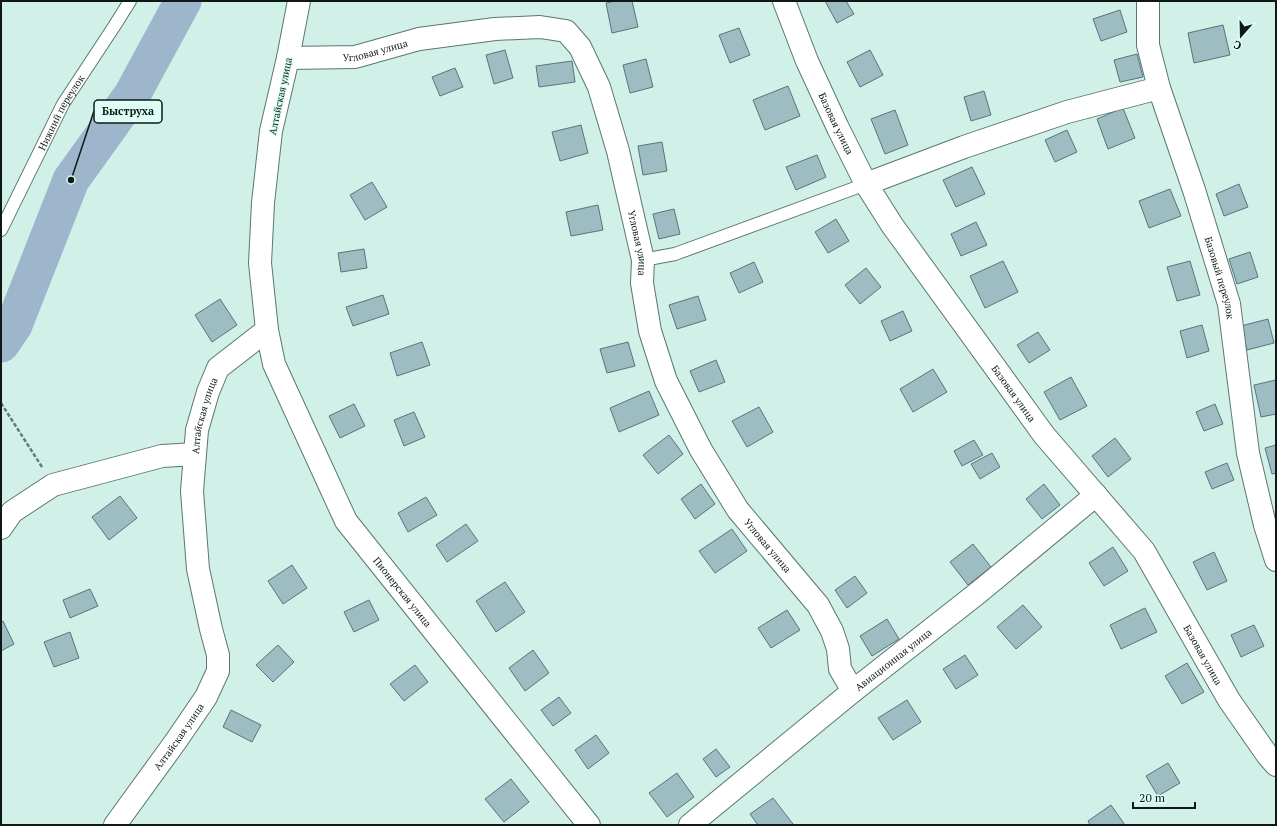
<svg xmlns="http://www.w3.org/2000/svg" width="1277" height="826" viewBox="0 0 1277 826" font-family="'PT Serif',serif">
  <rect width="100%" height="100%" fill="#d0f0e8"/>
  <g fill="none" stroke-linecap="round" stroke-linejoin="round">
    <path stroke="#9eb6cb" stroke-width="37" d="M1,344l13,-19 57,-145 61,-85 51,-94"/>
  </g>
  <path fill="#9dbdc3" stroke="#57757b" d="M615,1h17l6,26 -26,6 -6,-30z
    M825,1h21l8,13 -17,9z
    M1120,10l7,22 -26,9 -8,-22z
    M1223,25l7,30 -36,8 -6,-30z
    M739,28l11,27 -20,8 -11,-28z
    M505,50l8,28 -19,6 -8,-29z
    M870,50l13,25 -23,12 -13,-25z
    M1137,54l6,23 -23,5 -6,-22z
    M646,59l7,28 -23,6 -7,-28z
    M572,61l3,21 -36,5 -3,-21z
    M455,68l8,19 -23,9 -8,-19z
    M788,86l12,30 -35,14 -12,-30z
    M984,91l7,24 -20,6 -7,-24z
    M1123,108l12,30 -27,11 -11,-30z
    M895,110l13,35 -23,9 -14,-35z
    M581,125l7,28 -28,8 -8,-29z
    M1067,130l10,22 -22,10 -10,-22z
    M662,142l5,29 -24,4 -5,-29z
    M817,155l9,22 -30,13 -10,-23z
    M972,167l13,27 -29,13 -13,-27z
    M372,182l15,25 -22,13 -15,-25z
    M1239,184l9,23 -24,9 -8,-22z
    M1170,189l11,27 -32,12 -10,-27z
    M598,205l5,25 -32,6 -5,-24z
    M674,209l6,25 -21,5 -6,-25z
    M836,219l13,22 -21,12 -13,-21z
    M976,222l11,23 -26,11 -10,-22z
    M364,249l3,19 -26,4 -3,-19z
    M1250,252l8,25 -21,7 -8,-25z
    M1003,261l15,31 -33,16 -15,-32z
    M1190,261l10,34 -23,6 -10,-34z
    M754,262l9,20 -24,11 -9,-20z
    M866,268l15,19 -21,17 -15,-19z
    M383,295l6,19 -36,12 -7,-19z
    M698,296l8,24 -29,9 -8,-24z
    M220,299l17,26 -25,17 -17,-27z
    M903,311l9,20 -22,10 -9,-20z
    M1268,319l6,24 -27,7 -6,-24z
    M1202,325l7,26 -22,7 -7,-27z
    M1038,332l12,18 -21,13 -12,-18z
    M422,342l8,23 -33,11 -7,-23z
    M628,342l7,24 -28,7 -7,-24z
    M716,360l9,22 -26,10 -9,-21z
    M933,369l14,23 -34,20 -13,-23z
    M1071,377l16,29 -27,14 -16,-28z
    M1276,380v34l-15,3 -7,-32z
    M649,391l10,24 -40,17 -9,-24z
    M354,404l11,22 -25,12 -11,-22z
    M1215,404l8,20 -19,7 -8,-19z
    M759,407l14,25 -26,15 -15,-26z
    M414,412l11,25 -21,9 -10,-26z
    M669,435l14,19 -25,20 -15,-19z
    M1115,438l16,21 -23,18 -16,-21z
    M974,440l9,15 -21,11 -8,-15z
    M1276,445v28l-4,1 -7,-26z
    M992,453l8,14 -20,12 -9,-15z
    M1227,463l7,17 -22,9 -7,-17z
    M701,484l14,20 -20,15 -14,-20z
    M1044,484l16,21 -18,14 -16,-20z
    M120,496l17,22 -28,22 -17,-23z
    M426,497l11,18 -29,17 -10,-19z
    M466,524l12,17 -31,21 -11,-17z
    M732,529l15,22 -32,22 -16,-22z
    M973,544l18,23 -23,18 -18,-23z
    M1113,547l15,24 -24,15 -15,-23z
    M1214,552l13,29 -20,9 -14,-28z
    M292,565l15,23 -24,16 -15,-23z
    M855,576l12,17 -20,15 -12,-18z
    M505,582l20,30 -29,20 -20,-31z
    M90,589l8,17 -28,12 -7,-18z
    M369,600l10,20 -25,12 -10,-20z
    M1023,605l19,22 -26,22 -19,-22z
    M1145,608l12,24 -36,17 -11,-24z
    M787,610l13,20 -29,18 -13,-20z
    M887,619l12,20 -27,17 -12,-20z
    M3,621l11,23 -13,7v-29z
    M1254,625l10,21 -23,11 -10,-22z
    M70,632l9,26 -25,9 -10,-25z
    M278,645l16,17 -21,20 -17,-17z
    M533,650l16,23 -24,18 -16,-23z
    M965,655l13,20 -22,14 -13,-20z
    M1187,663l17,29 -22,12 -17,-28z
    M415,665l13,17 -24,19 -14,-17z
    M559,697l12,16 -18,13 -12,-16z
    M907,700l14,22 -28,18 -15,-22z
    M231,710l30,15 -9,17 -29,-15z
    M596,735l13,18 -21,16 -13,-19z
    M716,749l14,18 -14,10 -13,-18z
    M1168,763l12,20 -22,13 -12,-20z
    M677,773l17,24 -27,20 -18,-24z
    M511,779l18,23 -25,20 -19,-23z
    M773,798l20,26 -1,1h-34l-8,-11z
    M1111,805l14,20h-35l-2,-4z"/>
  <g fill="none" stroke-linecap="round" stroke-linejoin="round">
    <g stroke="#5a7770" stroke-width="14">
      <g id="service">
        <path id="s1" d="M1,230l62,-126 52,-79 15,-24"/>
        <path d="M643,260l32,-6 191,-70"/>
      </g>
    </g>
    <g stroke="#5a7770" stroke-width="24">
      <g id="minor">
        <path id="s2" d="M299,1l-11,57 -17,73 -8,72 -3,60 7,67 7,34 72,157 243,304"/>
        <path id="s3" d="M784,1l23,60 31,67 28,56 26,41 152,210 100,116 85,149 39,56 8,9"/>
        <path id="s4" d="M1148,1v44l11,43 35,102 35,114 19,149 17,72 11,35"/>
        <path id="s5" d="M288,58l67,-1 64,-18 76,-10 45,-2 26,4 14,16 19,40 19,64 25,109 -1,23 8,48 16,50 35,69 37,60 80,95 14,26 6,18 2,20 13,22"/>
        <path d="M866,184l98,-37 103,-35 92,-24"/>
        <path d="M1,528l11,-16 41,-27 109,-29 33,-2"/>
        <path id="s6" d="M115,825l61,-84 30,-44 12,-26v-16l-7,-26 -13,-60 -6,-78 5,-61 11,-38 10,-24 49,-38"/>
        <path id="s7" d="M690,825l163,-134 126,-99 117,-97"/>
      </g>
    </g>
    <path stroke="#667b76" stroke-width="2.5" stroke-dasharray="4 2" stroke-linecap="butt" d="M1,403l41,64"/>
    <use href="#service" stroke="#fff" stroke-width="12"/>
    <use href="#minor" stroke="#fff" stroke-width="22"/>
  </g>
  <g text-anchor="middle" stroke-width="3" stroke-linejoin="round" paint-order="stroke">
    <g font-size="10" fill="#0e1917" stroke="#ddfef5">
      <text dy="4" stroke="none"><textPath href="#s5" startOffset="88">Угловая улица</textPath></text>
      <text transform="translate(280 96) rotate(-78)" y="4">Алтайская улица</text>
      <text dy="4" stroke="none"><textPath href="#s1" startOffset="132">Нижний переулок</textPath></text>
      <text dy="4" stroke="none"><textPath href="#s3" startOffset="133">Базовая улица</textPath></text>
      <text dy="4" stroke="none"><textPath href="#s5" startOffset="508">Угловая улица</textPath></text>
      <text dy="4" stroke="none"><textPath href="#s4" startOffset="288">Базовый переулок</textPath></text>
      <text dy="4" stroke="none"><textPath href="#s3" startOffset="457">Базовая улица</textPath></text>
      <text dy="4" stroke="none"><textPath href="#s6" startOffset="445">Алтайская улица</textPath></text>
      <text dy="4" stroke="none"><textPath href="#s5" startOffset="844">Угловая улица</textPath></text>
      <text dy="4" stroke="none"><textPath href="#s2" startOffset="631">Пионерская улица</textPath></text>
      <text dy="4" stroke="none"><textPath href="#s3" startOffset="781">Базовая улица</textPath></text>
      <text dy="4" stroke="none"><textPath href="#s7" startOffset="262">Авиационная улица</textPath></text>
      <text dy="4" stroke="none"><textPath href="#s6" startOffset="109">Алтайская улица</textPath></text>
    </g>
  </g>
  <path fill="none" stroke="#0e1917" stroke-width="1.5" d="M71 180L94 111"/>
  <circle fill="#0e1917" stroke="#ddfef5" stroke-width="1.5" cx="71" cy="180" r="4"/>
  <rect fill="#ddfef5" stroke="#0e1917" stroke-width="1.5" x="94" y="100" width="68" height="23" rx="4"/>
  <g font-size="11" text-anchor="middle" font-weight="bold" fill="#0e1917">
    <text x="128" y="115">Быструха</text>
  </g>
  <rect width="1277" height="826" fill="none" stroke="#0e1917" stroke-width="4"/>
  <g transform="translate(1241 36) rotate(200)" stroke="#ddfef5" stroke-width="3" paint-order="stroke">
  <path d="M0-3L7 15L0 10L-7 15Z" fill="#0e1917"/>
  <text y="-6" font-size="11" font-weight="bold" text-anchor="middle" fill="#0e1917">С</text>
  </g>
  <path d="M1133 802v6h62v-6" fill="none" stroke="#0e1917" stroke-width="2"/>
  <text x="1139" y="802" font-size="12" fill="#0e1917" stroke="#ddfef5" stroke-width="3" paint-order="stroke">20 m</text>
</svg>
